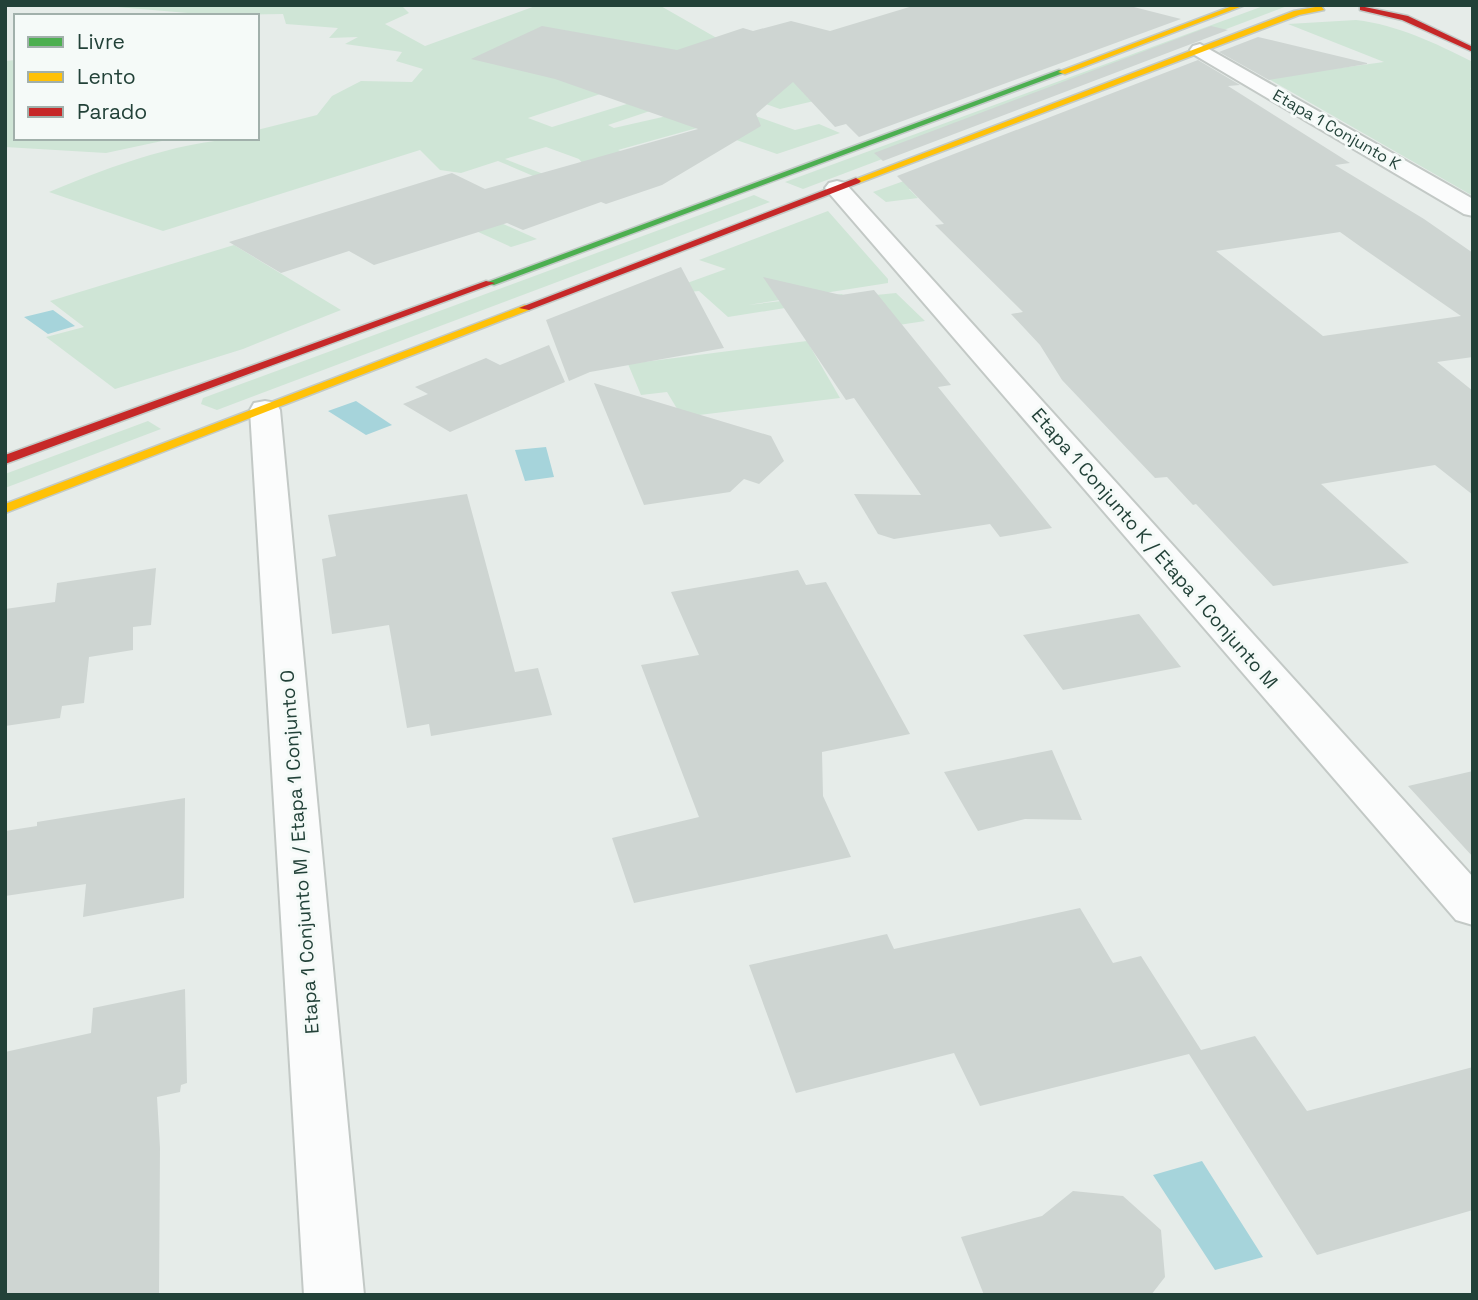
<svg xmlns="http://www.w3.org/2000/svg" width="1478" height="1300" viewBox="0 0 1478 1300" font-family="'Space Grotesk',sans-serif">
  <rect width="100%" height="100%" fill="#e6ece9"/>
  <path fill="#cfe5d6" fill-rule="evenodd" d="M94,5h307l8,8 -24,11 40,22 113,-41h121l77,44 -208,69 24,9 78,-24 20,8 -42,14 6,3 53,-12 77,-4 51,18 24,-6 21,9 -63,21 -93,-32 13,6 -79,22 20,8 -86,26 -54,-23 -37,12 -21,-3 -20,-20 -257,81 -114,-39c65,-27 137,-54 208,-54v-8l60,-15 15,-19 29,-15 51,1 11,-13 -27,-8 6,-9 -57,-8 13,-7 -29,1 9,-10 -52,-4 -3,-10 -72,1zM546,147l33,12 4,5 -32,13 -46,-18z
    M1266,5l21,1 -484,183 -18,-7z
    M1356,20c42,5 79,23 117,42v26h-3l3,2v106l-206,-118 117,-16 -96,-38z
    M743,58l94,30 -30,9 7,4 -34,8 -57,-20z
    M16,60v78h160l-70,15 -101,-6v-86z
    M918,176l10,11 -19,2 9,9 -32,4 -13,-10z
    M429,191l108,48 -26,8 -72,-33z
    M754,195l16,7 -553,208 -16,-6 2,-6z
    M828,211l60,68v4l-140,22 94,-11 4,4 50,-5 29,28 -92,14 -48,-27 -57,9 -29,-26 -48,5 75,-27 -27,-9z
    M234,245l107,65 -98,39 -128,40 -69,-52 38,-10 -34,-26z
    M807,341l33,57 -158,19 -15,-25 -26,3 -13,-31z
    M148,421l13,8 -156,59v-14z"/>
  <path fill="#a6d4db" d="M53,310l22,16 -27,8 -24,-17z
    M356,401l36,24 -26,10 -38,-24z
    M546,447l8,30 -29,4 -10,-31z
    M1202,1161l61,96 -48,13 -62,-95z"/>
  <path fill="#ced5d2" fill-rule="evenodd" d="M916,5h210l55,14 -322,118 -13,-13 -11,3 -42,-45 -37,32 5,12 -99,59 -56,19 -5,-2 -78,28 -16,-7 -133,42 -25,-14 -68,22 -52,-31 223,-69 33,16 213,-60 -143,-50 -84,-20 71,-33 135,24 66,-22 10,3 38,-10 39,10z
    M1211,26l17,4 -345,131 -9,-8z
    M1258,37l109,26v1l-98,16 -50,-28z
    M1198,60l42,25 -12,1 122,77 -15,2 89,54 49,34v104l-36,5 36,29v104l-38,-30 -114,19 88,79 -136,23 -77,-82 -3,1 -26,-28 -12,1 -93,-98 -22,-35 -29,-31 12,-2 -88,-87 9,-1 -47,-48zM1340,232l21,15 100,69 -138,20 -107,-85z
    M681,267l43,81 -134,24 -21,9 -23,-61z
    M763,277l78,18 33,-5 77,95 -13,2 114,141 -52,9 -10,-13 -96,15 -16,-5 -24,-40 67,1 -67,-97 -8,2z
    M549,345l16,37 -115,50 -47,-28 25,-10 -13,-7 71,-29 14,7z
    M594,383l177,53 13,25 -25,23 -15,-5 -14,13 -86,13z
    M467,494l48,178 23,-4 14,47 -121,21 -2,-12 -22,4 -18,-103 -57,9 -10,-75 14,-3 -8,-41z
    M156,568l-5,57 -18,2v23l-44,7 -5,46 -22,3 -2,12 -55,8v-117l50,-7 2,-19z
    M798,570l8,15 20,-3 84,152 -88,18 1,44 28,61 -217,46 -22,-65 87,-21 -58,-152 58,-10 -28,-63z
    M1139,614l42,53 -118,23 -40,-55z
    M1052,750l30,70 -57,-1 -47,12 -34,-59z
    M1473,771v86l-65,-71z
    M185,798l-1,100 -101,19 3,-33 -81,12v-65l32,-5v-4z
    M1080,908l33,55 28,-7 60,94 54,-14 52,75 166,-44v143l-156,45 -128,-201 -209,52 -26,-53 -158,40 -47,-128 138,-31 7,15z
    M185,989l2,94 -6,2 -1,7 -23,5 3,51 -1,147h-154v-243l86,-19 2,-25z
    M1073,1191l50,5 38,34 4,47 -14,18h-167l-23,-58 81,-21z"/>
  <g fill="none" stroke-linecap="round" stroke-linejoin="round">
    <g stroke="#c3c9c6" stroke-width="4">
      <path id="street" d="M1200,44l273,155v17l-9,-2 -271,-160 -3,-4 3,-4z
        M837,181l8,2 628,694v48l-17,-5 -627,-727 -4,-5 4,-5z
        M265,401l11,2 4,7 84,885h-60l-54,-885 4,-7z"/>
    </g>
    <g stroke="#c2cac7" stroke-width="3">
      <path id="fast" d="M1059,70l7,2 -572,213 -9,-2z"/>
    </g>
    <g stroke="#c2cac7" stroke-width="3">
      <path id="slow" d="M1235,5h10l-180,69 -7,-2z
        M1321,6l3,4 -25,5 -440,168 -8,-2 443,-170z
        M525,305l6,3 -2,2 -524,203v-9z"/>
    </g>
    <g stroke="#c2cac7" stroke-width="3">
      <path id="jam" d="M1360,6l48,10 65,31v5l-71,-32 -42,-10z
        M856,178l5,3 -2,2 -330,127 -10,-2z
        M486,281l9,2 -490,181v-9z"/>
    </g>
    <use href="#street" fill="#fbfcfc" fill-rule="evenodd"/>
    <use href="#fast" fill="#4caf50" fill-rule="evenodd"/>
    <use href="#slow" fill="#ffc107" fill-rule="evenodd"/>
    <use href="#jam" fill="#c62828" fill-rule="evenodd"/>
  </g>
  <g text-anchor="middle" stroke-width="6" stroke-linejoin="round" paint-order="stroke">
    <g font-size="16" fill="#224138" stroke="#f5faf8">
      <text transform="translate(1337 129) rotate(30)" y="6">Etapa 1 Conjunto K</text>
    </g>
    <g font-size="19" fill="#224138" stroke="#f5faf8">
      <text transform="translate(1155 548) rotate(49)" y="7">Etapa 1 Conjunto K / Etapa 1 Conjunto M</text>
      <text transform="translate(299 852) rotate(-94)" y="7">Etapa 1 Conjunto M / Etapa 1 Conjunto O</text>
    </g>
  </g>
  <rect width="1478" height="1300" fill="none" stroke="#224138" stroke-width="14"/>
  <rect x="14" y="14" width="245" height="126" fill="#f5faf8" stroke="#a1b0ab" stroke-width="2"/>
  <rect x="28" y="37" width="35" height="10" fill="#4caf50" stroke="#a1b0ab" stroke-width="2"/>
  <text x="77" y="49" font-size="21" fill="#224138">Livre</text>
  <rect x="28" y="72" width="35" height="10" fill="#ffc107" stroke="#a1b0ab" stroke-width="2"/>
  <text x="77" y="84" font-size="21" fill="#224138">Lento</text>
  <rect x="28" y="107" width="35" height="10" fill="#c62828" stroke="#a1b0ab" stroke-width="2"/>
  <text x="77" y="119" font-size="21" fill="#224138">Parado</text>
</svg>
